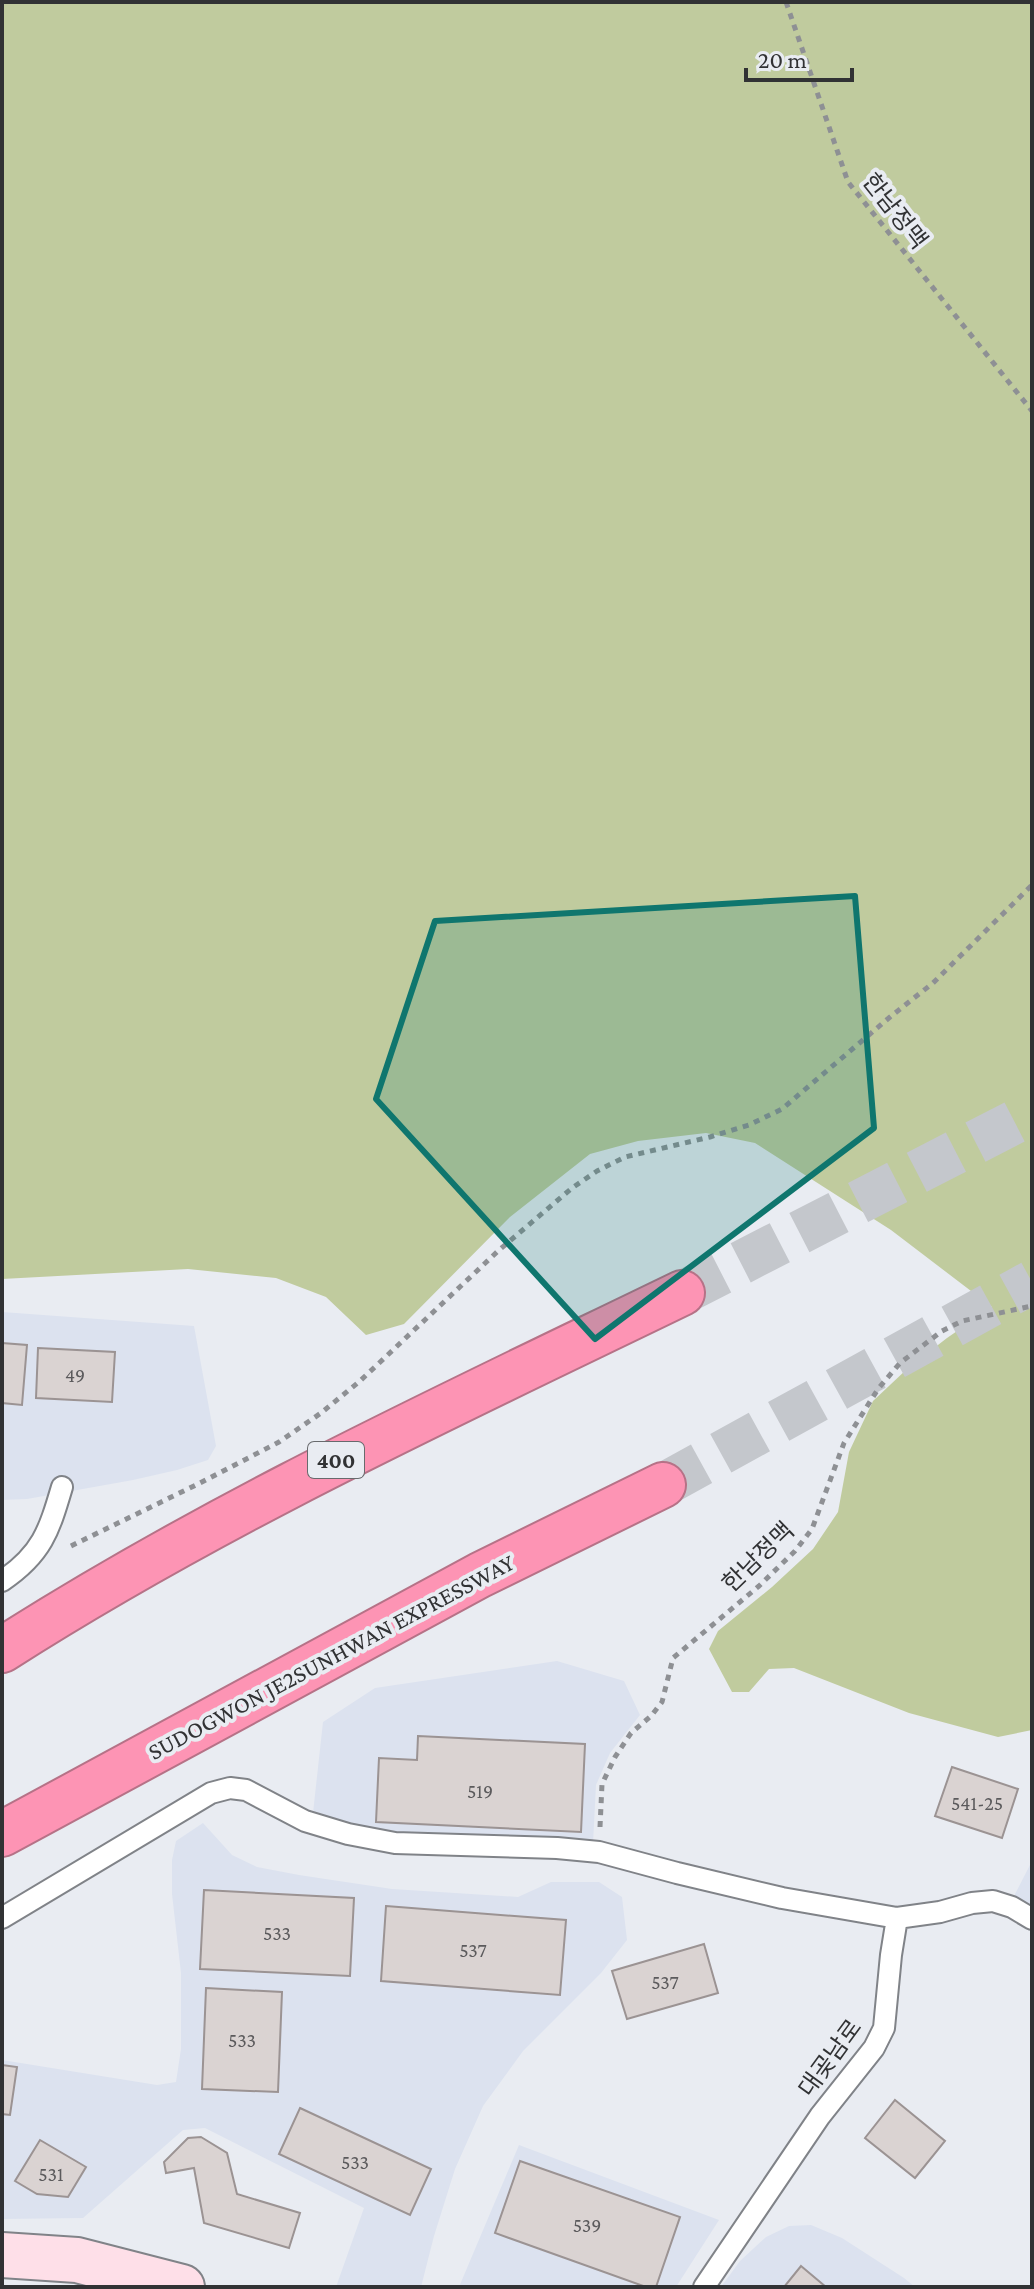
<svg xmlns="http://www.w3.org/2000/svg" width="1034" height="2289" viewBox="0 0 1034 2289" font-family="'Crimson Pro','Noto Sans KR',serif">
  <rect width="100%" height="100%" fill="#e9ecf2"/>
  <path fill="#dce2ef" d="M2,1312l192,14 22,120 -8,14 -31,10 -44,10 -106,19 -25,1z
    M557,1661l67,20 16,34 -30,38 -14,32 -3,58 -204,-9 -43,-9 -33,-12 10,-91 52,-34z
    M203,1823l29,32 25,12 42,8 93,14 126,8 33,-15h48l23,15 5,43 -26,33 -78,78 -40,55 -28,63 -21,67 -13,51h-85l28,-79 -159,-80 -22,2 -100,88 -81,1v-159l155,25 19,-3 5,-33v-76l-9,-79v-34l4,-19z
    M1032,1861v49l-19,-12z
    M519,2145l200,75 -43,67h-217z
    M811,2225l31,13 62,40 11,9h-194l19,-26 26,-24 23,-11z"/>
  <path fill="#c0cb9e" d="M2,2h1030v1728l-34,7 -89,-24 -115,-45 -25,1 -20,23h-17l-23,-43 9,-18 54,-44 41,-38 25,-37 11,-60 24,-51 34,-32 40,-31 45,-31 -101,-77 -136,-87 -49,-10 -68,8 -48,13 -80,63 -106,107 -38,11 -40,-38 -50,-19 -88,-9 -186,10z"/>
  <path fill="#dad3d2" stroke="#9b9393" stroke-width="2" d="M2,1343l25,2 -5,60 -20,-2z
    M38,1348l77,4 -3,50 -76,-4z
    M418,1736l167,8 -4,88 -205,-10 3,-64 38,2z
    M952,1767l66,22 -16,49 -67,-22z
    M204,1890l150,8 -4,78 -150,-7z
    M386,1906l180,14 -6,75 -179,-14z
    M704,1944l14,49 -91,26 -15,-48z
    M206,1988l76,4 -4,100 -76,-3z
    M2,2065l15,2 -7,48 -8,-1z
    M895,2100l50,41 -30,37 -50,-40z
    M300,2108l131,61 -21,46 -131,-61z
    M201,2137l26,16 10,41 63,19 -11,35 -85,-25 -10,-55 -28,5 -2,-11 24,-24z
    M40,2140l46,27 -18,30 -31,-3 -22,-13z
    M520,2161l160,56 -24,70h-10l-151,-54z
    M801,2266l25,21h-42z"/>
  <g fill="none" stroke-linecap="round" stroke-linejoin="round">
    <path stroke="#c4c7cc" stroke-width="44" stroke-dasharray="44 22" stroke-linecap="butt" d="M682,1293l350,-180
      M663,1485l369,-203"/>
    <g stroke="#808388" stroke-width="24">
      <path id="lane" d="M2,1581c40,-27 47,-50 60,-94
        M2,1918l209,-125 19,-5 16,2 59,31 43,13 47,9 162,5 42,4 78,21 105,25 115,20
        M704,2287l116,-171 54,-68 10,-20 7,-73 6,-37 43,-6 32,-9 21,-2 19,6 20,12"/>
    </g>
    <g stroke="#808388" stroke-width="48">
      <path id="secondary" d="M2,2255l75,5 105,27"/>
    </g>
    <g stroke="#b67287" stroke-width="48">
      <path id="highway" d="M2,1650c216,-138 449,-245 680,-357
        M2,1834l478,-259 183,-90"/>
    </g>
    <path stroke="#8e9094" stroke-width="5" stroke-dasharray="6 6" stroke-linecap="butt" d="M786,2l62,180 184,229
      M71,1546l127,-62 81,-42 42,-29 39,-32 138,-130 74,-63 25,-17 28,-14 85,-20 39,-12 33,-16 108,-92 43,-34 99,-98
      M600,1827l2,-43 13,-27 16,-24 20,-17 11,-14 11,-44 86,-72 36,-35 17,-22 32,-86 34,-54 22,-26 42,-32 20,-10 70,-15"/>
    <use href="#lane" stroke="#fff" stroke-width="20"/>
    <use href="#secondary" stroke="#fedfe8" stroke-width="44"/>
    <use href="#highway" stroke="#fd94b4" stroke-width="44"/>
  </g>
  <path fill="#0f766e" fill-opacity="0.2" stroke="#0f766e" stroke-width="6" stroke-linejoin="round" d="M855,896l19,232 -279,211 -219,-240 59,-178z"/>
  <g text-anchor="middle" stroke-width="8" stroke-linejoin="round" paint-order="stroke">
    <g font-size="20" fill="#5b5a5c">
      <text x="75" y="1382">49</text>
      <text x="480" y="1798">519</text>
      <text x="977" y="1810">541-25</text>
      <text x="277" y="1940">533</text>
      <text x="473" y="1957">537</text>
      <text x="665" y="1989">537</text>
      <text x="242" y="2047">533</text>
      <text x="355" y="2169">533</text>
      <text x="51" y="2181">531</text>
      <text x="587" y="2232">539</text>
    </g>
    <rect fill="#e9ecf2" stroke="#686a6d" stroke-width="2" x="308" y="1442" width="56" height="36" rx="6"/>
    <g font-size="22" font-weight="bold" fill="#313234">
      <text x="336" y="1468">400</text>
    </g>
    <g font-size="24" fill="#313234" stroke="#e9ecf2">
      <text transform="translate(895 211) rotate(52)" y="8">한남정맥</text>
      <text transform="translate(758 1557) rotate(-44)" y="8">한남정맥</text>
      <text transform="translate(331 1657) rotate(-28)" y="8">SUDOGWON JE2SUNHWAN EXPRESSWAY</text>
      <text transform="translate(830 2058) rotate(-54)" y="8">대곶남로</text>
    </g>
  </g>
  <rect width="1034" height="2289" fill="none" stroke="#313234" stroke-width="8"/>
  <path d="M746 68v12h106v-12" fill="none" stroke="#313234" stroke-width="4"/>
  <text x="758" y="68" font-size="24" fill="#313234" stroke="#e9ecf2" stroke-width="6" paint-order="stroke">20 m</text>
</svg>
